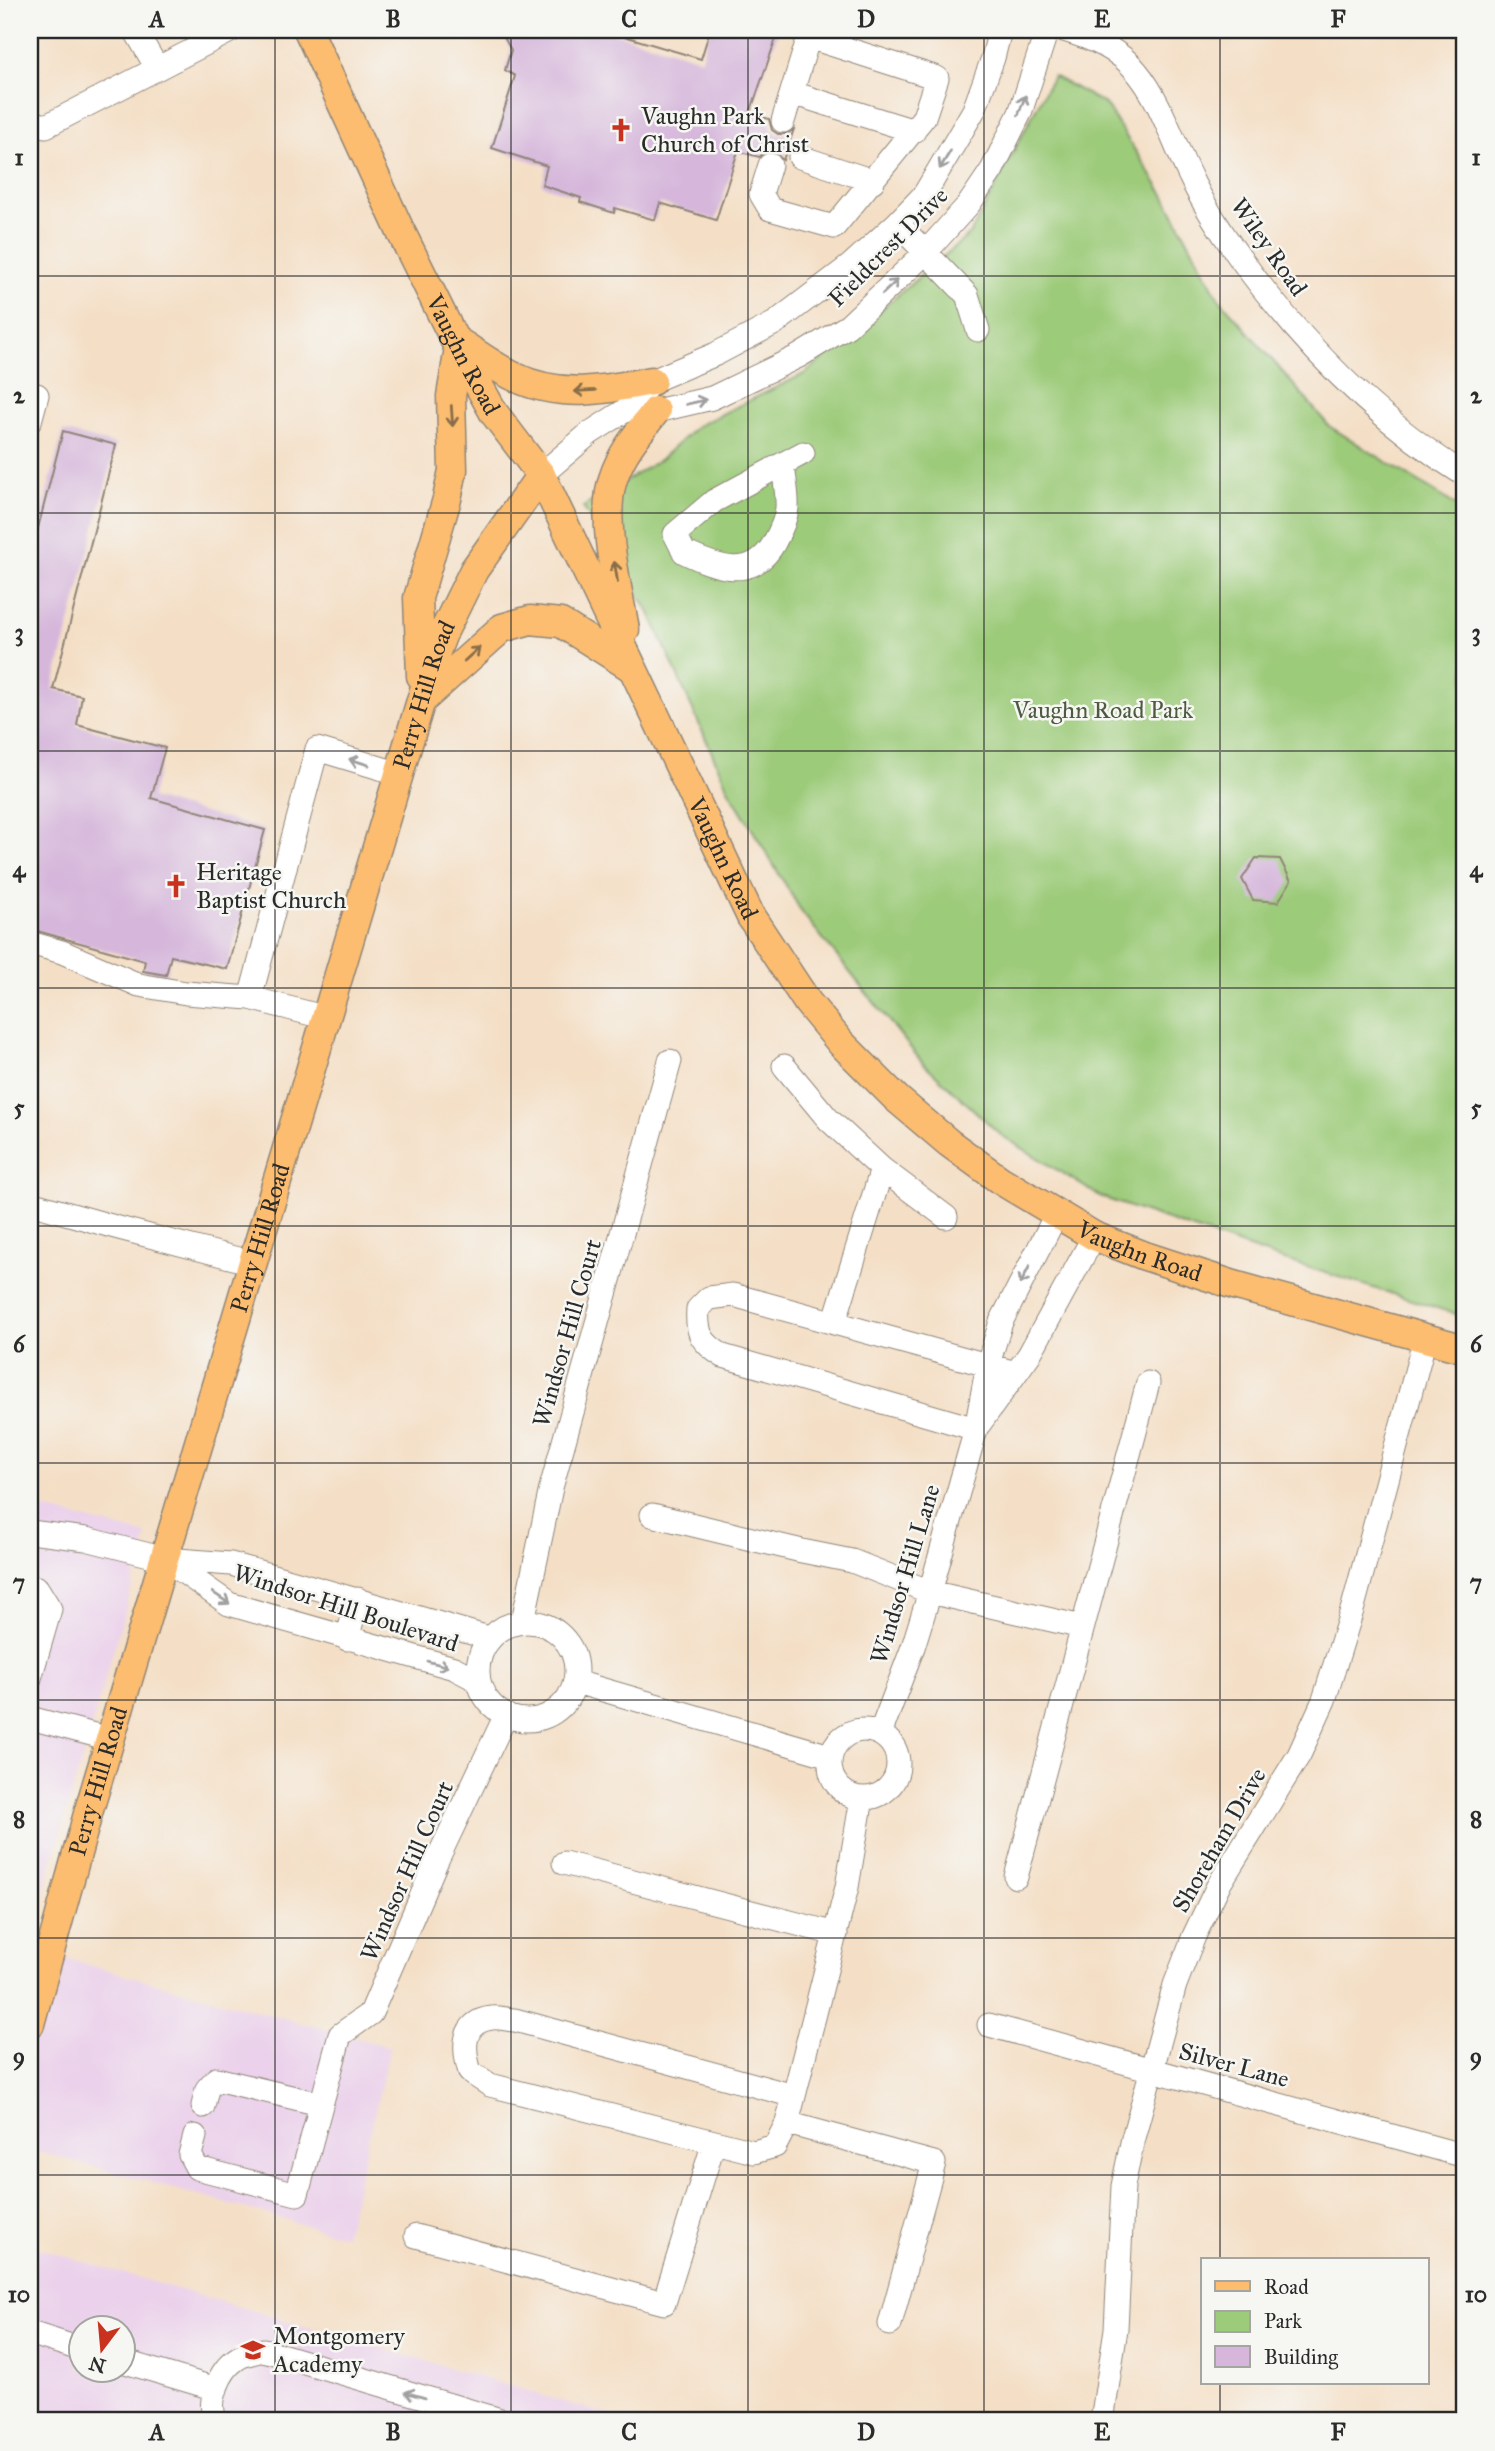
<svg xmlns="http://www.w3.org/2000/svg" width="1495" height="2451" viewBox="0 0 1495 2451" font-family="'IM FELL Great Primer',serif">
  <rect width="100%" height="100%" fill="#f6f6f2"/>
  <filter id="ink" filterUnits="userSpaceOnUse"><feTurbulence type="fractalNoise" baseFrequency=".0143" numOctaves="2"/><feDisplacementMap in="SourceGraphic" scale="14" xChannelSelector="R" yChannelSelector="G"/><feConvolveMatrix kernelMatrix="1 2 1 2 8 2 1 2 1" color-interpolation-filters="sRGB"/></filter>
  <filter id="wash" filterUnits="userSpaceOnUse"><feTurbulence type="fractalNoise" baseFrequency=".00686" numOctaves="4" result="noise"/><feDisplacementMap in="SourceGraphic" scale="28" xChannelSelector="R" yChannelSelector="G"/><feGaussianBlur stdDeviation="1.57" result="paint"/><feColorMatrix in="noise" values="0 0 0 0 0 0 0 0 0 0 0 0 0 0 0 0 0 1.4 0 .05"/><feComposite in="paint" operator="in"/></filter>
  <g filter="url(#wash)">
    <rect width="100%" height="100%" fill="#f4dfc6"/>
    <path fill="#ebd1eb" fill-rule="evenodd" d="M30,1505l117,30 -117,402z
      M30,1949l360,98 -45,189 -315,-87z
      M30,2246l600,175h-600zM80,2328h42v42h-42z"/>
    <path fill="#9ccb79" stroke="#647b52" stroke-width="2" d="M1053,76l52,28 59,91 54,102 111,129 136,85v806l-193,-61 -171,-59 -100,-62 -79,-73 -119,-148 -75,-125 -78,-176 -67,-106 78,-48 36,-33 109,-53 165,-140z"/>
    <g id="blocks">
      <path fill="#d6b7db" d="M500,30h104l97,29 9,-29h69l-29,83 19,6 3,11 6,4h9l7,-5 -11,31 -10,-8h-7l-7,5 -21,-6 -22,69 -56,-17 -5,17 -40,-12 -1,5 -34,-11 1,-4 -39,-13 5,-19 -55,-18 23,-72 -10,-6 6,-20z
        M63,431l53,14 -63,244 29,7 -5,29 88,23 -14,50 114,32 -38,139 -56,-13 -5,19 -23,-4 2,-10 -115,-32v-370z
        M1256,858l24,1 11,22 -13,21 -25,-2 -11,-21z"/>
    </g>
  </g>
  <g filter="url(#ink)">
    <use href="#blocks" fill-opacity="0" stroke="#908578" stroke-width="2"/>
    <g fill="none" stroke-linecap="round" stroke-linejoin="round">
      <g stroke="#908578" stroke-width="25">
        <path id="minor" d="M135,30l22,38
          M1064,30c27,8 55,19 73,42 24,29 36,70 53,104 13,28 32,57 50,82 61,84 136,162 225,217
          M792,93l122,38
          M783,121l28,-91
          M30,122l16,4 186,-96
          M800,157l73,24
          M770,165l-9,29 9,15 64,18 90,-110 13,-39 -128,-41
          M897,223l70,72 11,35
          M639,409l17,2 56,-13 87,-42 49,-30 77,-73 44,-49 23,-34 28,-57 27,-83
          M30,421l7,-26
          M783,464c1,14 5,30 4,44 -1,11 -8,26 -13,35 -22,39 -58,24 -90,9l-9,-18 39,-33 89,-48
          M541,475l49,-42 39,-25 23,-27 64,-27 59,-31 75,-57 47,-43 27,-28 50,-85 19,-52 7,-28
          M30,943l32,9 77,33 47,8 64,5 77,20
          M250,998l67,-249 83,25
          M784,1066l44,53 54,50 64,48
          M30,1203l85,24 138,36
          M834,1323l48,-154
          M980,1423l49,-68 65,-119
          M976,1429l-253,-73c-21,-13 -27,-22 -25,-47l11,-11 24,-3 283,78
          M652,1515l150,36 50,10 78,31 152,35
          M30,1532l56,7 79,20 66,5 258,74
          M165,1559l64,45 225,64 25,13
          M30,1586l7,2 13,21 -20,69
          M523,1621l28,-133 119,-427
          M478 1671a49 49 0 1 1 98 0a49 49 0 1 1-98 0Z
          M347,1639l11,-40
          M576,1682l254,74
          M30,1718l80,21
          M830 1764a34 34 0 1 1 68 0a34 34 0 1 1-68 0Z
          M880,1734l33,-87 17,-55 46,-163 12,-65 13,-42 55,-107
          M564,1863l272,71
          M1016,1877l132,-494
          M989,2025l476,131
          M794,2096l-279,-76c-7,0 -16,-3 -23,-2 -31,3 -29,31 -22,54l20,13 264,67 21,-6 12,-23 7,-27 53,-209 15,-89
          M203,2106l4,-17 9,-10 104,25
          M787,2123l147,40 -44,161
          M195,2136l-5,19 7,13 100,26 43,-159 31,-22 66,-153 69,-145
          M416,2236l248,67 50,-161
          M30,2333l50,16
          M122,2361l94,28
          M216,2421c-10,-19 4,-52 22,-63 7,-4 18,-6 26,-8l240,71
          M1102,2421l14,-92 7,-143 10,-48 42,-153 19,-49 24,-50 81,-131 25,-55 29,-93 72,-269"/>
      </g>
      <g stroke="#908578" stroke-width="31">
        <g id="major">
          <path id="s1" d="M308,30l92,200 64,129 30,54 47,62 210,442 57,86 33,40 56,56 52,44 51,37 94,56 51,20 89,29 231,64"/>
          <path d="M455,340c20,12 39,27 60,37 45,22 90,13 137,4"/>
          <path d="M625,630c-7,-41 -25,-112 -12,-151 8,-26 26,-47 43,-68"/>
          <path d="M421,676l-3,-78 29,-99 6,-29 -2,-74 8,-48"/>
          <path d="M422,700l80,-72 28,-8 31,3 71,45"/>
          <path id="s2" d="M30,2024l59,-214 345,-1153 9,-24 31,-63 67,-95"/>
        </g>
      </g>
      <use href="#minor" stroke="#fff" stroke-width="23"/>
      <use href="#major" stroke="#fcbd6f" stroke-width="28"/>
    </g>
    <defs><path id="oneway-shaft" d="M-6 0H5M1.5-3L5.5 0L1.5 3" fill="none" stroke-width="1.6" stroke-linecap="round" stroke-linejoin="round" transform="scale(1.75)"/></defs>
    <g stroke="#a0a0a0">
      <use href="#oneway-shaft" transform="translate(1022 105) rotate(-70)"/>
      <use href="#oneway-shaft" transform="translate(945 160) rotate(121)"/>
      <use href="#oneway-shaft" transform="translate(890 287) rotate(-43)"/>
      <use href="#oneway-shaft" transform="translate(696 402) rotate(-13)"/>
      <use href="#oneway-shaft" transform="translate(359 762) rotate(-163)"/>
      <use href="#oneway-shaft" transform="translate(1025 1275) rotate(117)"/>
      <use href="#oneway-shaft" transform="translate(221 1598) rotate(34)"/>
      <use href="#oneway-shaft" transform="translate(438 1664) rotate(15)"/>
      <use href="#oneway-shaft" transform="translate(415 2395) rotate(-164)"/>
    </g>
    <g stroke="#896d4a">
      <use href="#oneway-shaft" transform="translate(585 391) rotate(177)"/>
      <use href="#oneway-shaft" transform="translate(452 416) rotate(86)"/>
      <use href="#oneway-shaft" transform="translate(616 572) rotate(-99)"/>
      <use href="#oneway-shaft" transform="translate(472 654) rotate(-42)"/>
    </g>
  </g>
  <path fill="none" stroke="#2b2b2b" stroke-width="2" stroke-opacity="0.55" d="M275,30v2391M511,30v2391M748,30v2391M984,30v2391M1220,30v2230M30,276h1435M30,513h1435M30,751h1435M30,988h1435M30,1226h1435M30,1463h1435M30,1700h1435M30,1938h1435M30,2175h1435M1220,2383v38"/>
  <defs>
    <g id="church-bare" transform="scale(1.89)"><path d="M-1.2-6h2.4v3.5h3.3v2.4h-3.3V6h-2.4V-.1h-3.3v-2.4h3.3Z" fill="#c8321e" stroke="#f6f6f2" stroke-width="2.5" paint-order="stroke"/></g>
    <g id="school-bare" transform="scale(1.89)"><path d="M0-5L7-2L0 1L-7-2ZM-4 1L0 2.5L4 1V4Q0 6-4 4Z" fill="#c8321e" stroke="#f6f6f2" stroke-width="2.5" paint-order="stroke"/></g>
  </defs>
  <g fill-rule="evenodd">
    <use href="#church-bare" x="621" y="130"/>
    <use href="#church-bare" x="176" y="886"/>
    <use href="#school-bare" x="253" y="2350"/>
  </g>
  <g text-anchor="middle" stroke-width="5" stroke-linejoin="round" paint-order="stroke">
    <g font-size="24" fill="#2b2b2b" stroke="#f6f6f2" text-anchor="start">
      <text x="641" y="124">Vaughn Park<tspan x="641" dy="28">Church of Christ</tspan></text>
      <text x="196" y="880">Heritage<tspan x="196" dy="28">Baptist Church</tspan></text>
      <text x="273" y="2344">Montgomery<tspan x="273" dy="28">Academy</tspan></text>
    </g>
    <g font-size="24" fill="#2b2b2b" stroke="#f6f6f2">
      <text transform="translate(888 247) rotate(-45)" y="8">Fieldcrest Drive</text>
      <text transform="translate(1269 247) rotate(55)" y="8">Wiley Road</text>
      <text dy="8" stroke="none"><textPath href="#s1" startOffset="360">Vaughn Road</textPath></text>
      <text dy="8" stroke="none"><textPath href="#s2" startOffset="1386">Perry Hill Road</textPath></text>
      <text dy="8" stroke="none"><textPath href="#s1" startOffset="928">Vaughn Road</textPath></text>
      <text dy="8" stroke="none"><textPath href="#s2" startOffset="819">Perry Hill Road</textPath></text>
      <text dy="8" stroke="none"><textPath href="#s1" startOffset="1516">Vaughn Road</textPath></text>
      <text transform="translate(567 1333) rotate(-74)" y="8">Windsor Hill Court</text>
      <text transform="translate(905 1574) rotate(-73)" y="8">Windsor Hill Lane</text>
      <text transform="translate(346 1608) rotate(18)" y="8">Windsor Hill Boulevard</text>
      <text dy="8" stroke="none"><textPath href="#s2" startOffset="252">Perry Hill Road</textPath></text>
      <text transform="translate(1219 1840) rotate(-60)" y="8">Shoreham Drive</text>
      <text transform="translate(407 1871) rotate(-66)" y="8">Windsor Hill Court</text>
      <text transform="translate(1234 2065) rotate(15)" y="8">Silver Lane</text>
    </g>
    <g font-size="24" fill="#4d5b42" stroke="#f6f6f2">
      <text x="1103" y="718">Vaughn Road Park</text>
    </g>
  </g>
  <rect width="1495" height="2451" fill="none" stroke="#f6f6f2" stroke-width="77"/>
  <rect x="1201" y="2258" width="228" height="126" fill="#f6f6f2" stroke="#a5a5a2" stroke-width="2"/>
  <rect x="1215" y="2281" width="35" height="10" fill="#fcbd6f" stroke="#a5a5a2" stroke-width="2"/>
  <text x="1264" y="2294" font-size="21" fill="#2b2b2b">Road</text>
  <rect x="1215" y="2311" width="35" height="21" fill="#9ccb79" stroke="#a5a5a2" stroke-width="2"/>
  <text x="1264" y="2328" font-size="21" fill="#2b2b2b">Park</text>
  <rect x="1215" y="2346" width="35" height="21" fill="#d6b7db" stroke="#a5a5a2" stroke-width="2"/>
  <text x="1264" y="2364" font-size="21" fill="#2b2b2b">Building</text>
  <g transform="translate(102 2349) rotate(196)"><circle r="33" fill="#f6f6f2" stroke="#a5a5a2" stroke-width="2"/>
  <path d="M0-5L12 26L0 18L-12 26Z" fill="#c8321e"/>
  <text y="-10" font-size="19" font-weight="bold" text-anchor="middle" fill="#2b2b2b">N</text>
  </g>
  <rect x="38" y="38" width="1418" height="2374" fill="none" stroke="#2b2b2b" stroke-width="2.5"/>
  <g font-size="23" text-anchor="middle" font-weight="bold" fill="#2b2b2b">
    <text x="157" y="27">A</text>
    <text x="393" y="27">B</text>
    <text x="629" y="27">C</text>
    <text x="866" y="27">D</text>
    <text x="1102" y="27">E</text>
    <text x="1338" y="27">F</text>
    <text x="19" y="165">1</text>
    <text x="1476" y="165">1</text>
    <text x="19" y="403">2</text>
    <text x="1476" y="403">2</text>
    <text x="19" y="640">3</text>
    <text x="1476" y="640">3</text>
    <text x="19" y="877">4</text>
    <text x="1476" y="877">4</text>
    <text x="19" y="1115">5</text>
    <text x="1476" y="1115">5</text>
    <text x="19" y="1352">6</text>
    <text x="1476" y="1352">6</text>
    <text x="19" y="1590">7</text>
    <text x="1476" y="1590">7</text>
    <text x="19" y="1827">8</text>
    <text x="1476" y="1827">8</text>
    <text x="19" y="2064">9</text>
    <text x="1476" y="2064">9</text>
    <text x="19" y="2302">10</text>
    <text x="1476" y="2302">10</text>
    <text x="157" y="2440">A</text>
    <text x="393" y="2440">B</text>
    <text x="629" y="2440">C</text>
    <text x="866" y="2440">D</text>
    <text x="1102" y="2440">E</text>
    <text x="1338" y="2440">F</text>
  </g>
</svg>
